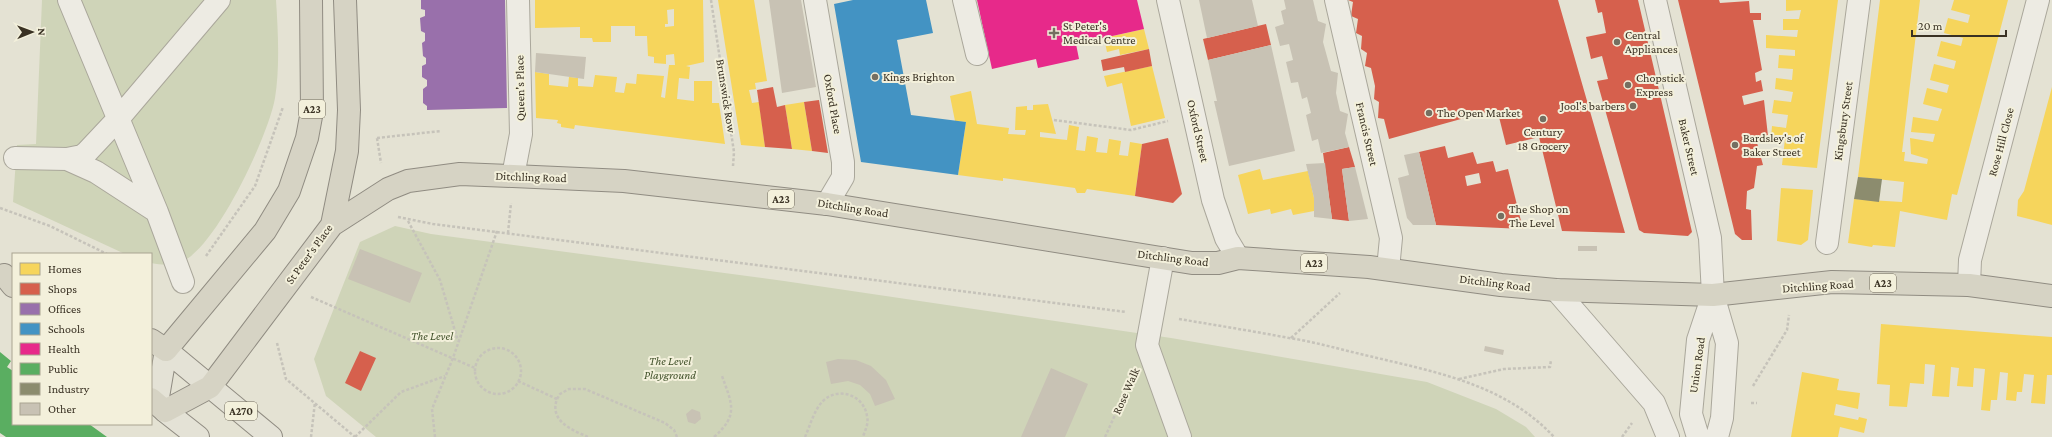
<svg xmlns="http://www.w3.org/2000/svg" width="2052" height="437" viewBox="0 0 2052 437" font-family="'Crimson Pro',serif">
  <rect width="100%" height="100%" fill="#e4e2d3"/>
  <path fill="#cfd4b8" d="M42,0h234c2,30 4,68 -1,98 -6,36 -59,151 -94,164 -10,4 -19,3 -30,1v-9h-26l-112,-52 4,-57 19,-1z
    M395,226l36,8 353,47 387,57 256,44 69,27 30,18 9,10h-1159l-50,-41 -12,-37 46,-117z"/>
  <path fill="#f6d55c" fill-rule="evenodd" d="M535,0h168l1,62 -18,4 4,1 -1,12 -10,-1 -2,21 17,2v-20h18v22h7l6,41 -150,-19 -1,4 -13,-2v-3l-4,-1 1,-3 -22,-2 -1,-46 14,2v11l19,2 1,-10 9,1v8l15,1 2,-12 22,2 -2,15 9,1 2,-10 10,1 1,-10 27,2 -3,21 4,1 4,-33h6l-1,-11 -8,1v9l-12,-1v-6l-6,-1 -1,-20h-12v-10h-24v16h-18l-1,-4h-12v-11l-45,1zM674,9v17l-9,1v-3h3l-1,-14z
    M718,0h36l13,81 -12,2 1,6 -7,1 3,13 7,-1 6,45 -24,-2z
    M1786,0h52l-21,168 -35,-3 3,-26 -14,-1 1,-12 14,2 2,-13 -16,-2 2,-13 17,2 2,-10 -18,-3 1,-11 16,2 1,-11 -15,-1 1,-13 16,1v-6l-29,-2v-13l31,2 1,-7h-15v-11h16l2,-9 -15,1z
    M1880,0h40l-18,152h3l-1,9 23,3 1,-5 -17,-5 -1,-16 23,4 2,-8 -24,-2 2,-15 25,4 4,-12 -19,-5 4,-16 20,5 2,-8 -19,-5 4,-16 20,5 2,-8 -19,-5 4,-15 20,5 2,-8 -19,-5 4,-15 20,5 2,-8 -19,-5 3,-10h54l-51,195 -5,-1 -5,26 -47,-9 -5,36 -22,-2 -1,2 -24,-4 6,-44 48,3 2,-20 -46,-5z
    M1144,29l5,20 -29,6 -1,-6 -12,3 -3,-14z
    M1152,66l13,52 -34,8 -9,-43 -15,4 -3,-11z
    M2052,87v138l-35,-9 1,-16 6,-9z
    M971,91l6,33 32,4 -1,6 17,1 1,-5h-11l1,-23 11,-1v4h6v-5l15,-1 8,30 -16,-2v5l27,3 2,-15 10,2 -3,23 9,1 2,-15 11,2 -2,14 11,1 2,-14 12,2 -2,14 9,1 2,-14 12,2 -7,52 -48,-7 -2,4h-8l-2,-5 -72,-10v3l-45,-6 8,-53 -11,-1 -5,-25z
    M804,102l8,49 -20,-2 -7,-44z
    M1260,169l3,11 45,-9 6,27v13l-21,4 -2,-6 -20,5 -1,-5 -22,5 -10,-39z
    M1781,188l32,2 -5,50 -7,5 -24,-4z
    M1881,324l171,13v38h-5l-2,29 -14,-1 3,-28 -10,-1 -2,18h-5l-1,9 -10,-1 2,-27 -8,-1 -3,28h-6l-1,11 -9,-1 4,-41 -11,-1 -1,19 -16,-1 2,-18 -8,-1 -2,30 -17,-1 3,-31 -10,-1 -1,20 -14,-1 -3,24 -18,-1 1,-21 -13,-1z
    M1802,372l37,7 -2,11 23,3 -2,16 -22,-5 -2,11 24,5 1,-3 8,2 -3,14 -24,-6 -2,10h-47z"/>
  <path fill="#d6604d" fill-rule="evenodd" d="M1348,0h210l67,233 -63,-2 -23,-94 -33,8 -9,-36 -108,30 -5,-20 -6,-1 1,-16 -5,-3 1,-13 -4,-18 -6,-2 2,-13 -6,-4 1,-13 -6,-3 2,-14 -7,-3 2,-14z
    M1595,0h43l54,232 -4,4 -44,-3 -5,-3 -42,-149 11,-2 -6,-23 -11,3 -5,-22 20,-4 -4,-21 -4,1z
    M1678,0h41l1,3 29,-2 1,12h11v7h-8l9,50 -7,3 1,9 5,-2 2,11 -21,5 2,9 20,-5 4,36 -12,3 7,26 -6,1 -3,22 -7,3 -1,18 5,1 1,30h-10l-7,-6z
    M1266,24l5,21 -63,15 -5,-21z
    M1149,49l3,17 -27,6 -1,-5 -21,4 -2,-11z
    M773,87l4,20 8,-2 7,44 -27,-2 -8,-57z
    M819,100l9,53 -16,-2 -8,-49z
    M1168,138l14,56 -9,9 -38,-7 7,-52z
    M1445,146l3,12 25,-6 4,12 16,-3 3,11 12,-3 15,60 -87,-4 -17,-73zM1479,173l2,10 -14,3 -2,-10z
    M1349,147l6,20 -13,2 7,52 -17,-2 -9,-66z
    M360,351l16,7 -15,33 -16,-8z"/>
  <path fill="#9970ab" d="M421,0h84l2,108 -80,2v-4l-4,-3v-14l4,-3v-6l-5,-3v-11l4,-2v-6l-3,-2 -1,-13 3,-2v-8l-4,-2 -1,-13 5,-2v-6l-4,-1z"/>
  <path fill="#4393c3" d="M853,0h73l7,33 -36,7 14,75 55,7 -8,53 -97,-13 -27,-158z"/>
  <path fill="#e7298a" d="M977,0h160l7,29 -68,15 3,15 -41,9 -2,-9 -44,10z"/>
  <path fill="#5aae61" d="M0,352l11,9 -4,6 6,4v53h76l18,13h-101l-6,-4z"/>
  <path fill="#8c8c6e" d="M1858,177l24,2 -3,23 -25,-3z"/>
  <path fill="#c8c2b4" d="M769,0h32l15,87 -34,6z
    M1199,0h53l6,26 -51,12z
    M1284,0h29l5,21 8,3 -3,18 8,29 7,2 -2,20 4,18 8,3 -3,19 4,14 -28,6 -3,-14 -6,2 -6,-26 5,-2 -4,-16 -5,2 -4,-17 -7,1 -5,-21 7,-2 -4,-16 -9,2 -5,-19 9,-3 -3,-13 5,-2z
    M1271,45l24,106 -66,15 -15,-65h3l-9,-41z
    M536,53l50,4 -2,22 -49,-7z
    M1419,152l8,34 9,39h-23l-6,-7 -9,-40 11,-3 -5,-20z
    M1325,163l4,34 3,22 -18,-2v-19l-8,-34z
    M1355,167l13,52 -19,2 -7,-52z
    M1578,246h19v5h-19z
    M360,249l62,24 -12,30 -62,-24z
    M1485,346l19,4 -1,5 -19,-4z
    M838,359l18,1 15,6 15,14 9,19 -20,7 -5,-12 -10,-9 -12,-4 -17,3 -5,-22z
    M1051,368l37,16 -23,53h-44z
    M692,409l8,3 1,7 -6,5 -7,-2 -2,-8z"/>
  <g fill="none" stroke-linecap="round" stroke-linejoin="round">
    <g stroke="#aaa79b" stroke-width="24">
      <path id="minor" d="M69,0l88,212 26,70
        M815,0l28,162v15l-16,27
        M964,0l13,54
        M1168,0l45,200 13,38 12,20
        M1336,0l55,238 -3,31
        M1655,0l55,238 3,57 14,48 -5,75 -5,19
        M15,158l52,1 29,13 60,39
        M67,159l15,-3 5,-4 31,-33 101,-119
        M513,176l8,-42 -3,-134
        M1827,243l32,-243
        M1163,258l-16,87 33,92
        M1969,285l1,-25 68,-260
        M1556,290l98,113 14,34
        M1698,437l-7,-23 7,-74 15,-45"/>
    </g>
    <g stroke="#908c82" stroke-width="24">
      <path id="major" d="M166,350l105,87
        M157,403l9,-53
        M165,411l33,26"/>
    </g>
    <g stroke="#908c82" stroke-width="24">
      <path id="highway" d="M332,225l56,-36 20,-8 52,-7 53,2 111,5 203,23 365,59h26l20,-5 131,9 132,18 55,5 157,5 119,-13 137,3 83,11
        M4,275l9,11
        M151,340l15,10 99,-119 24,-40 18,-53 5,-27 -1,-111
        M151,399l14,12 45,-24 122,-162 15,-74 2,-41 -4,-110"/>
    </g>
    <path stroke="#c6c3ba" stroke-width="2.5" stroke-dasharray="3 2" stroke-linecap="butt" d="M711,0l23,152 -1,14
      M1054,120l77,10 37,-9
      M377,138l4,25
      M377,138l64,-7
      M0,208l50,18 57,28
      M398,217l35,7 693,88
      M408,221l32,59 18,61
      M508,233l3,-30
      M206,256l49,-70 28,-79
      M311,297l164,71
      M1179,319c36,6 73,12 110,19 27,4 53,12 80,18 66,16 136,28 185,81
      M1291,338l49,-45
      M277,343l9,36 69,58
      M475 371a23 23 0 1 1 46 0a23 23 0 1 1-46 0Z
      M1459,379l45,-10 46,-2 1,-7
      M518,381l39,18c-8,22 15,31 31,38
      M1753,386l34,-56 2,-15
      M557,399l3,-5 9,-5h16l80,34 9,7 3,7
      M1751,403h6
      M311,437l4,-35
      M355,437l46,-45 44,-16
      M435,437l-3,-28 21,-51 44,-127
      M714,437c25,-22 18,-33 8,-61
      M805,437c5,-11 9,-27 18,-36 15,-15 41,-6 44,15 2,8 -2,14 -4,21
      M1105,437l25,-55
      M1622,437l10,-14"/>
    <use href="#minor" stroke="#edebe3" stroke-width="22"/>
    <use href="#major" stroke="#e4e2d6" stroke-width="22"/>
    <use href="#highway" stroke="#d6d3c4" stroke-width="22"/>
  </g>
  <g fill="#756f61" stroke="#f3f0db" stroke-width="1.5">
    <path d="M1052 27h4v4h4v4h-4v4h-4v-4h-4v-4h4z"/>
    <circle cx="1617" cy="42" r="4"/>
    <circle cx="875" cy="77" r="4"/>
    <circle cx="1628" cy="85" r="4"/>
    <circle cx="1633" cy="106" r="4"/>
    <circle cx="1429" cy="113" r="4"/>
    <circle cx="1543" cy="119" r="4"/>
    <circle cx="1735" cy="145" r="4"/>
    <circle cx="1501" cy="216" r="4"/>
  </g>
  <g text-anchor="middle" stroke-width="4" stroke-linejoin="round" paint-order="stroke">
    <g fill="#f3f0db" stroke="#716a5a" stroke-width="1">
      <rect x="299" y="100" width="26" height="18" rx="3"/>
      <rect x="768" y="190" width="26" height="18" rx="3"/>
      <rect x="1301" y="254" width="26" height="18" rx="3"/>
      <rect x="1870" y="274" width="26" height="18" rx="3"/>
      <rect x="225" y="402" width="32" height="18" rx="3"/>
    </g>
    <g font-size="11" font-weight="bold" fill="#393123">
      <text x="312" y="113">A23</text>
      <text x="781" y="203">A23</text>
      <text x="1314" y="267">A23</text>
      <text x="1883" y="287">A23</text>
      <text x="241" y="415">A270</text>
    </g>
    <g font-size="12" fill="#393123" stroke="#f3f0db" text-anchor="start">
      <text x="1063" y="30">St Peter's<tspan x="1063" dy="14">Medical Centre</tspan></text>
      <text x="1625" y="39">Central<tspan x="1625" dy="14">Appliances</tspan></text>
      <text x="883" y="81">Kings Brighton</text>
      <text x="1636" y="82">Chopstick<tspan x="1636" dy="14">Express</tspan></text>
      <text x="1625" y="110" text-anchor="end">Jool's barbers</text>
      <text x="1437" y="117">The Open Market</text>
      <text x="1543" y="136" text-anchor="middle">Century<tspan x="1543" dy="14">18 Grocery</tspan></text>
      <text x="1743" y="142">Bardsley's of<tspan x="1743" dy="14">Baker Street</tspan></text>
      <text x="1509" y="213">The Shop on<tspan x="1509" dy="14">The Level</tspan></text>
    </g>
    <g font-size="12" fill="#393123" stroke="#f3f0db">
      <text transform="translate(520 88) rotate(-91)" y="4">Queen's Place</text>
      <text transform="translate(726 96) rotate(81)" y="4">Brunswick Row</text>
      <text transform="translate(833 104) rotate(80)" y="4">Oxford Place</text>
      <text transform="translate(1843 121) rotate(-82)" y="4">Kingsbury Street</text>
      <text transform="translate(1198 131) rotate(77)" y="4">Oxford Street</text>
      <text transform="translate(1367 134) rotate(77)" y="4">Francis Street</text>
      <text transform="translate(2001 142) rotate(-75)" y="4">Rose Hill Close</text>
      <text transform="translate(1689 147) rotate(77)" y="4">Baker Street</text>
      <text transform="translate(531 177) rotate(2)" y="4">Ditchling Road</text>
      <text transform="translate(853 208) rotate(9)" y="4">Ditchling Road</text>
      <text transform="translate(309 254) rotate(-54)" y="4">St Peter's Place</text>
      <text transform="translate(1173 258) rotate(7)" y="4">Ditchling Road</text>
      <text transform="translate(1495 283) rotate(7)" y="4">Ditchling Road</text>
      <text transform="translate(1818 286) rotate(-4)" y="4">Ditchling Road</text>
      <text transform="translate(1697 365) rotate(-82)" y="4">Union Road</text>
      <text transform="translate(1126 391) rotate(-66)" y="4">Rose Walk</text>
    </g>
    <g font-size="12" font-style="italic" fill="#43532c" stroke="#f3f0db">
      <text x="432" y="340">The Level</text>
      <text x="670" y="365">The Level<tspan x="670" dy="14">Playground</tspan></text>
    </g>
  </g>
  <rect x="12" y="253" width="140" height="172" fill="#f3f0db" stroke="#a9a491"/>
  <rect x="20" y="263" width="20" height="12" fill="#f6d55c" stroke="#a9a491"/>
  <text x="48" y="273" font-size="12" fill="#393123">Homes</text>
  <rect x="20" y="283" width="20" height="12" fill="#d6604d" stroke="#a9a491"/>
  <text x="48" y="293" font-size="12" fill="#393123">Shops</text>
  <rect x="20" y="303" width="20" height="12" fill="#9970ab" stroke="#a9a491"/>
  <text x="48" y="313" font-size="12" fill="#393123">Offices</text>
  <rect x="20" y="323" width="20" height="12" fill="#4393c3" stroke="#a9a491"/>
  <text x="48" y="333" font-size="12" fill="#393123">Schools</text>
  <rect x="20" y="343" width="20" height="12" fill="#e7298a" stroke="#a9a491"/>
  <text x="48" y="353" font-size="12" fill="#393123">Health</text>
  <rect x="20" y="363" width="20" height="12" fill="#5aae61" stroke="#a9a491"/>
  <text x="48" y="373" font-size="12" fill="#393123">Public</text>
  <rect x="20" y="383" width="20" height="12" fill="#8c8c6e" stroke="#a9a491"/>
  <text x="48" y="393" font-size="12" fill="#393123">Industry</text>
  <rect x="20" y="403" width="20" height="12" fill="#c8c2b4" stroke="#a9a491"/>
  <text x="48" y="413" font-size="12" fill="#393123">Other</text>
  <g transform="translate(32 32) rotate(89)" stroke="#f3f0db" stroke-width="3" paint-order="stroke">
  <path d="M0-3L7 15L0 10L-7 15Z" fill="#393123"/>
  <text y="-6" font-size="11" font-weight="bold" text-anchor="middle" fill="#393123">N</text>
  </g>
  <path d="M1912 30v6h94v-6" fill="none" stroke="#393123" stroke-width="2"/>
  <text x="1918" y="30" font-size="12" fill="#393123" stroke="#f3f0db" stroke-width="3" paint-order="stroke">20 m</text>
</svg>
